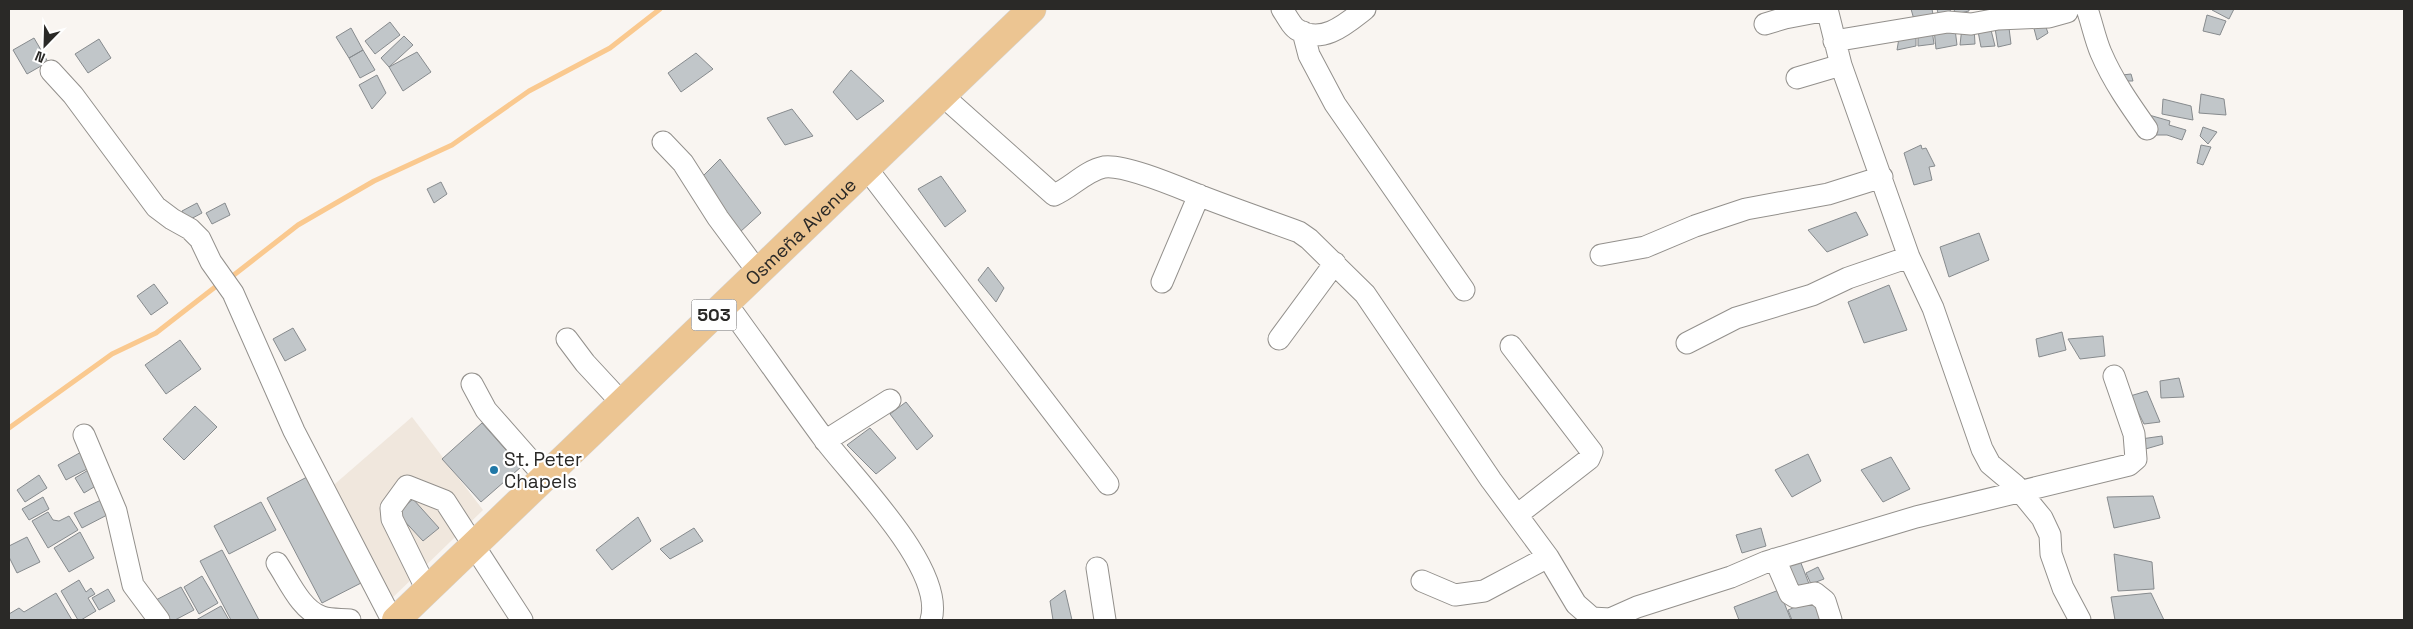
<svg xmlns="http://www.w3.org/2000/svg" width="2413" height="629" viewBox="0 0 2413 629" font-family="'Space Grotesk',sans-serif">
  <rect width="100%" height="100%" fill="#f9f5f1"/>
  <path fill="#f0e7dd" d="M412,417l71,93 -96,93 -59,-113z"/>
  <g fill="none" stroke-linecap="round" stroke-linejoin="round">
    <path stroke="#fac98f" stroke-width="5" d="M230,278l68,-53 76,-44 78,-36 77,-54 81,-43 50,-39
      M9,428l103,-74 44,-21 63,-49"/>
  </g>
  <path fill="#c1c6c9" stroke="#878b8e" d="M1911,9h21l2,11 -19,3z
    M1937,9h13l1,5 -12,3z
    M1954,9h15v2l-14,3z
    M2213,9h21l-5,10 -17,-9z
    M2207,15l19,6 -6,14 -17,-4z
    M2043,19l5,14 -11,7 -5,-19z
    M390,22l10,13 -25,19 -10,-13z
    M1977,26h13l5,20 -14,1z
    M1962,27h12l1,17 -15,1z
    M351,28l12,22 -14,8 -13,-21z
    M1995,28h14l2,16 -13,3z
    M1934,29h21l2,16 -21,4z
    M1918,30h14l2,14 -16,2z
    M1916,31v15l-19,4 3,-18z
    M404,36l9,9 -24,22 -8,-9z
    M34,38l14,24 -21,12 -14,-24z
    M99,39l12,19 -23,15 -13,-19z
    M363,50l12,20 -15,8 -11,-20z
    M417,52l14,20 -28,19 -14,-24z
    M696,53l17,16 -32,23 -13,-19z
    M851,70l33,31 -27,19 -24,-28z
    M2131,74l2,7h-15l-4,-5z
    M377,75l9,18 -14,16 -13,-24z
    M2201,94l23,5 2,16 -27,-2z
    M2163,99l28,7 2,14 -31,-6z
    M792,109l21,27 -28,9 -18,-27z
    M2149,115l21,6 -1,4 17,5 -4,10 -15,-5h-18z
    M2203,127l14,5 -9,12 -8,-8z
    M1921,145l1,4 4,-1 9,18 -6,1 3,13 -18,5 -10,-32z
    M2201,145l10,2 -8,18 -6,-2z
    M720,159l41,54 -21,19 -39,-54z
    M941,176l25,35 -21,16 -27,-38z
    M441,182l6,12 -13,9 -7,-14z
    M197,203l5,10 -15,8 -5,-10z
    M225,203l5,12 -18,9 -6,-11z
    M1856,212l12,23 -41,17 -19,-22z
    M1979,233l10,27 -40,17 -9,-30z
    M988,267l16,21 -8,14 -18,-22z
    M154,284l14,19 -17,12 -14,-19z
    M1889,285l18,45 -43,13 -16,-41z
    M293,328l13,22 -21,11 -12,-22z
    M2062,332l4,18 -27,7 -3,-18z
    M2103,336l2,20 -25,3 -12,-20z
    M180,340l21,29 -35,25 -21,-29z
    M2179,378l5,19 -23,1 -1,-17z
    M2147,391l13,31 -16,2 -14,-28z
    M906,402l27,34 -16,14 -27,-36z
    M195,406l22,21 -33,33 -21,-21z
    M482,423l39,44 -40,35 -39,-43z
    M870,428l26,30 -20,16 -29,-29z
    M2162,436l1,8 -21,6 -1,-11z
    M83,451l8,16 -25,13 -8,-15z
    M1808,454l13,27 -29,16 -17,-27z
    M1891,457l19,32 -27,13 -22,-32z
    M90,469l9,15 -15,9 -9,-15z
    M39,475l8,13 -22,14 -8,-12z
    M307,477l56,105 -41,21 -55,-105z
    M2153,496l7,22 -46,10 -7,-31z
    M43,497l6,12 -20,11 -7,-11z
    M413,499l26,29 -16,13 -26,-28z
    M101,500l8,14 -27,14 -8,-15z
    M261,502l15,28 -47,24 -15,-28z
    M48,512l5,8 6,1 10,-5 9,14 -30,18 -16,-27z
    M638,517l13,24 -39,29 -16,-20z
    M694,528l9,13 -33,18 -10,-10z
    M1761,528l5,18 -24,7 -6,-18z
    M80,532l14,26 -25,14 -15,-24z
    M27,537l13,25 -23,11 -8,-16v-11z
    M222,550l37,70h-28l-31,-59z
    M2114,554l38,8 2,27 -36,2z
    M1799,558l12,31 -14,5 -11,-31z
    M1818,567l6,12 -13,5 -5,-11z
    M202,576l16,27 -19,11 -15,-27z
    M79,580l7,12 5,-4 4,6 -7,4 8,13 -15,9h-3l-17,-29z
    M181,587l13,23 -19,10h-10l-11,-19z
    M108,589l7,12 -16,9 -7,-12z
    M1065,590l7,30h-19l-3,-19z
    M1779,590l12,30h-52l-5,-13z
    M56,593l16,27h-63v-6l10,-6 5,4z
    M2151,593l13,27h-49l-4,-23z
    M1817,598l9,22h-34l-4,-10z
    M221,606l8,14h-33z"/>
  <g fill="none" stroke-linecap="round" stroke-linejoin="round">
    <g stroke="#93908c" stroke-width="23">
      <path id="minor" d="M1282,9c4,6 10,18 16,21 25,15 49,-7 67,-21
        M1827,9l14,56 68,192 24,51 49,141 8,15 25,21 27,33 8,17 1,19 12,34 17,32
        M2087,9c5,14 8,30 14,44 12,28 29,52 46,76
        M1765,24l20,-6 42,-8
        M1303,32l6,23 26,49 129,186
        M1834,41l114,-19 23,2 27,-5 51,-2 18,-5 1,-3
        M51,71l22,24 83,112 16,12 18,10 10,10 11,23 22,31 61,138 98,189
        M1797,78l44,-13
        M943,96l111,99c17,-7 31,-24 50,-28 21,-3 74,20 94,28 33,13 68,25 101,37l10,7 56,55 126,186 57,77 28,47 16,14 18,1 27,-12 94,-30 35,-15 150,-45 213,-52 7,-6 -2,-25 -20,-58
        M663,142l20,21 35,55 40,54
        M867,169l241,315
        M1601,255l44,-8 50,-21 51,-17 82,-15 54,-17
        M1162,282l37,-87
        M726,303c33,45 65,91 98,136 29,39 122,130 107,181
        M567,339l18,24 37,40
        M1279,339l56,-76
        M1687,343l49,-25 76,-23 36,-17 61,-21
        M1511,346l81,106 -3,7 -72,56
        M472,384l14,26 59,67
        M84,435l32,76 17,74 26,35
        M825,441l65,-41
        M1775,559l15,35 5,3 20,-4 10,8 6,19
        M277,563c12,18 24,47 45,54 9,3 19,2 28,3
        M1097,568l8,52
        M1422,581l33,14 29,-4 64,-34
        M427,590l-35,-71 -1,-11 16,-22 38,15 77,119"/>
    </g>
    <g stroke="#d4d4d4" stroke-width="29">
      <g id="major">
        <path id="s1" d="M396,620l636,-611"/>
      </g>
    </g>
    <use href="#minor" stroke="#fff" stroke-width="21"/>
    <use href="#major" stroke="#ecc592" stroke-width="28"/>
  </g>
  <circle fill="#2078a7" stroke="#fff" stroke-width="2" cx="494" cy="470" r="5"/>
  <g text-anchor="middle" stroke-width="4.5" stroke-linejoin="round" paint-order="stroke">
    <rect fill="#fff" stroke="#6a6968" stroke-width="1" x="691.5" y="299.5" width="45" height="31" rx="4"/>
    <g font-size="18" font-weight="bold" fill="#2a2927">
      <text x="714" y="321">503</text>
    </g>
    <g font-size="19" fill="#2a2927" stroke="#fff">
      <text dy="7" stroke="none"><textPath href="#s1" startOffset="561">Osmeña Avenue</textPath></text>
    </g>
    <g font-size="19" fill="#2a2927" stroke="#fff" text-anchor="start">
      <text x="504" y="466">St. Peter<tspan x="504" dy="22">Chapels</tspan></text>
    </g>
  </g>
  <rect width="2413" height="629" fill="none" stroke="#2a2927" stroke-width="20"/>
  <g transform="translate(45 45) rotate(203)" stroke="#ffffff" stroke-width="4" paint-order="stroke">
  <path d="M0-4L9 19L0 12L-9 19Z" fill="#2a2927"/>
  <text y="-8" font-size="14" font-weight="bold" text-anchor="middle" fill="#2a2927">N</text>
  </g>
</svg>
